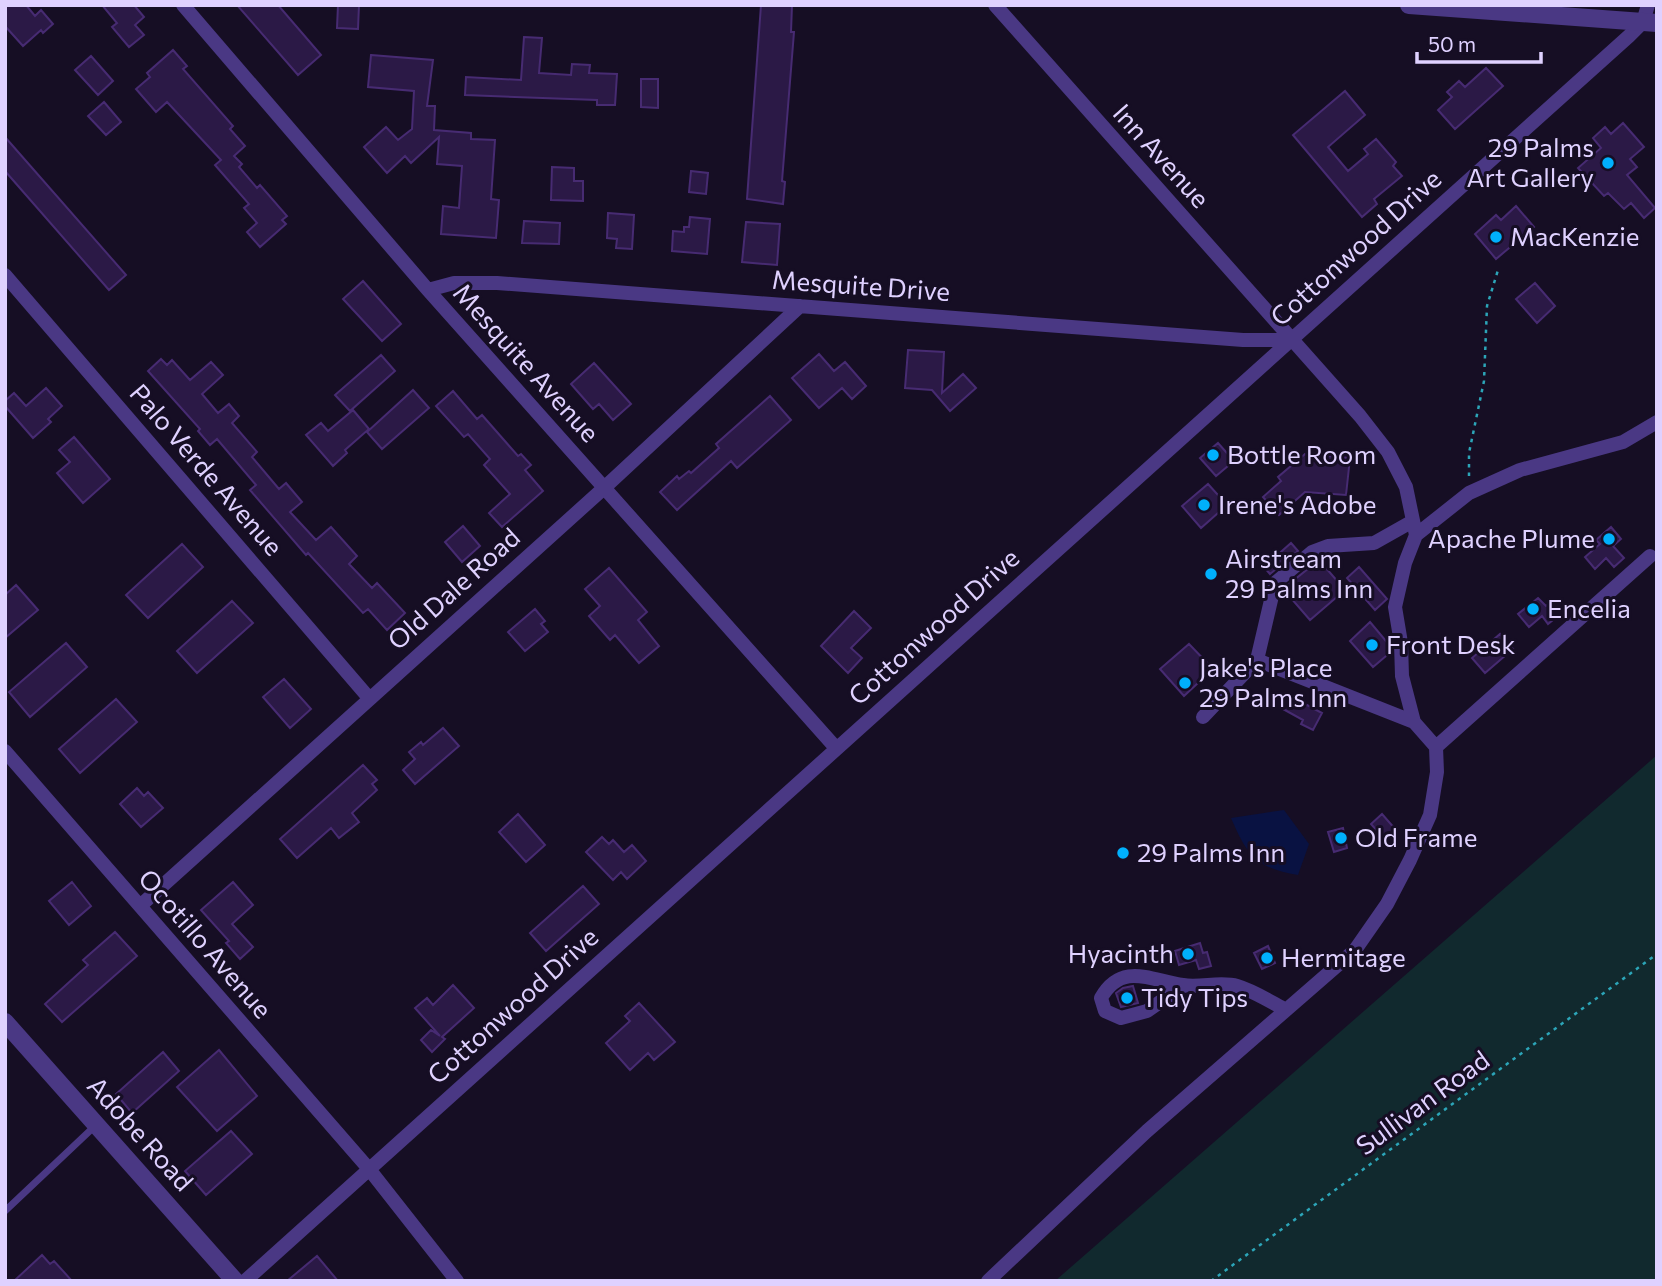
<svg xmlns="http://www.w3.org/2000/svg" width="1662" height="1286" viewBox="0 0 1662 1286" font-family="Commissioner,sans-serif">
  <rect width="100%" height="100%" fill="#160e24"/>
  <path fill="#11292e" d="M1657,755v526h-602z"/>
  <path fill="#091242" d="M1284,810l25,34 -11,31c-42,-7 -51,-20 -67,-57z"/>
  <path fill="#2b1946" stroke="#472b72" stroke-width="2" d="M5,5h21l9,11 6,-6 12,14 -10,9 -2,-3 -18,16 -18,-20z
    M102,5h32l10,12 -9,8 9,10 -15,12 -17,-20 5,-4z
    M237,5h41l43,50 -23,20z
    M338,5h21l-1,24 -21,-1z
    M761,5h31l-1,27h3l-12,149 3,1 -2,22 -36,-5z
    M524,37l18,1 -3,35 32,2 1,-11 18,1 -1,8 28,1 -2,31h-18v-5l-132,-5 1,-18 55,3z
    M173,50l14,16 -4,3 50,57 -3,3 15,17 -11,10 8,8 -3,3 18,21 3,-3 27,31 -5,4 4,4 -26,23 -13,-15 10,-9 -13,-15 5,-4 -34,-39 6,-5 -54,-58 -11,10 -20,-23 14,-12 -3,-4z
    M371,55l62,5 -6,46h8l-1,24 37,3v6l24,1 -4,59 8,1 -3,38 -55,-4 2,-28 16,2 3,-42 -25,-2 2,-27 -28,26 -6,-7 -18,17 -23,-26 22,-20 12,13 14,-11 2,-38 -46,-4z
    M91,56l22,25 -15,14 -23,-25z
    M1486,68l17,18 -48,43 -17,-19 14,-13 -5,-5 12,-11 6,6z
    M641,79h17v29l-17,-1z
    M1345,91l20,24 -37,32 20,24 20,-17 -4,-5 12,-10 20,23 -3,4 9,10 -28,23 3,5 -15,13 -69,-82z
    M104,102l17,20 -15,13 -18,-19z
    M1623,123l21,24 -14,12 7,8 -10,8 28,33 -11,10 -13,-15 -7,6 -16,-16 -4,3 -26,-28 23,-20 -8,-10 12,-11 6,7z
    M5,137l121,138 -17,15 -104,-119z
    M552,167l22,1v13h9v20l-32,-1z
    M691,171l17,2 -2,21 -17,-2z
    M1516,206l18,21 -38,32 -21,-25 21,-19 5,5z
    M608,213l26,2 -2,34 -16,-1 1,-9 -10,-1z
    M690,217l20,2 -3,35 -35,-3 1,-20 11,1v-5h5z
    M524,221l36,2 -1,21 -37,-1z
    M746,222l34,2 -3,41 -35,-3z
    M363,281l38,43 -19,17 -39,-42z
    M1535,283l20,23 -18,17 -21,-24z
    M908,350l36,2 -2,41 21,-19 13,14 -26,23 -18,-21 -27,-2z
    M819,354l15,17 11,-9 21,24 -14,13 -10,-11 -23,20 -27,-30z
    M381,355l14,16 -45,40 -15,-16z
    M161,359l6,6 5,-5 18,20 21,-18 12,13 -21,19 16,19 11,-9 10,12 -7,7 25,29 -5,5 27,32 7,-6 16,19 -12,10 26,28 15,-13 26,29 -8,8 23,24 5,-5 28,30 -18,17 -19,-21 -5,4 -55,-60 -2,2 -56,-65 6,-5 -39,-46 -7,6 -12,-14 2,-2 -52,-58z
    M594,363l37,41 -18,16 -14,-16 -6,5 -22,-25z
    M46,388l16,18 -14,13 3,3 -18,16 -28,-32v-5l9,-8 12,13z
    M413,390l16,18 -47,41 -15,-17z
    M453,391l24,28 5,-4 36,41 3,-2 10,11 -6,5 18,21 -41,36 -13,-14 21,-19 -26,-29 6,-6 -22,-25 -4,3 -28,-31z
    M770,396l21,24 -54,48 -6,-7 -54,49 -17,-18 17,-16 2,3 10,-8 2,2 28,-25 -3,-4z
    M353,410l16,19 -24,21 2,3 -14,13 -27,-31 15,-12 7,8z
    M74,437l36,42 -27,24 -26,-30 13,-11 -11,-12z
    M1218,443l16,18 -18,15 -16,-18z
    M1305,454l45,4 -4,37 -41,-3 -26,23 -16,-18 18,-16 -3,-4z
    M1208,484l19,21 -26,23 -19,-22z
    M463,526l17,20 -18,16 -17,-20z
    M1611,527l10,12 -8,7 11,12 -10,9 -8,-9 -11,11 -10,-12 15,-13 -4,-4z
    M1291,543l7,8 -28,23 -6,-7z
    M182,544l21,23 -55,51 -22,-23z
    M1319,560l26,30 -35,30 -27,-31z
    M1359,567l28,32 -12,11 -28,-32z
    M609,568l38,44 -9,8 21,26 -20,17 -24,-28 -5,5 -21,-24 11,-10 -15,-17z
    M16,585l22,25 -33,28v-43z
    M1538,598l8,8 4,-3 9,12 -11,9 -6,-8 -13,11 -11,-13z
    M232,601l21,22 -56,50 -20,-22z
    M535,609l10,12 -4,3 7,8 -23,19 -17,-19z
    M854,611l17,17 -20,20 11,10 -14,15 -27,-27z
    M1370,622l21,25 1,4 -19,16 -23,-26z
    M1500,634l13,15 -28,24 -13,-15z
    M66,643l21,24 -57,50 -21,-25z
    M1189,644l24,25 -29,27 -24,-27z
    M284,679l27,30 -21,19 -27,-31z
    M1290,696l32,17 -9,17 -12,-6 2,-4 -20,-11z
    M116,699l21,23 -57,51 -21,-24z
    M443,728l16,18 -44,38 -12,-14 12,-11 -6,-7 12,-10 2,3z
    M363,765l14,15 -5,4 5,6 -25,23 7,9 -20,16 -8,-10 -34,30 -17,-19z
    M137,788l7,8 4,-4 15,16 -22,19 -21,-23z
    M518,814l27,31 -19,17 -27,-30z
    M1382,814l14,16 -11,10 -14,-16z
    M1343,828l4,20 -13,4 -6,-20z
    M602,837l7,7 4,-4 11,12 8,-7 14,16 -19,18 -6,-7 -8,8 -27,-28z
    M72,882l19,24 -22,19 -20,-24z
    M233,882l20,23 -21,19 21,23 -13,12 -14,-16 3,-2 -28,-31z
    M583,886l16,18 -53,47 -16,-18z
    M115,932l22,24 -75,66 -17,-18 43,-39 -5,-5z
    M1200,943l3,10 4,-1 4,14 -12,3 -3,-9 -17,5 -4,-14z
    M1268,946l7,17 -13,6 -8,-16z
    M453,985l21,23 -32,29 3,2 -13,13 -11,-12 10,-10 9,6 -25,-28 12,-10 6,7z
    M1133,986l5,17 -17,4 -5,-14 7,-5z
    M639,1003l36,39 -21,18 -6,-7 -18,17 -24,-27 24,-22 -5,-5z
    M219,1050l38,46 -40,35 -40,-44z
    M163,1052l16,19 -47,42 -16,-19z
    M231,1131l21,23 -46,41 -21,-24z
    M42,1255l8,9 4,-3 18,20h-58z
    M317,1256l21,25h-51z"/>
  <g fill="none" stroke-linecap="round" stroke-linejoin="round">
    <path stroke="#2ca5b8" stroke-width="2.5" stroke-dasharray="3.5 5" stroke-linecap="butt" d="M1469,476v-23l15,-72 3,-75 11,-36
      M1211,1281l446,-327"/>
    <path stroke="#4a3884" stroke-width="7" d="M5,1211l91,-86"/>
    <path stroke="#4a3884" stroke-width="14" d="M183,5l245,285 408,458
      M995,5l365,411 28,36 18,35 10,48
      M5,275l364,423
      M428,290l26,-7h43l746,57h48
      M1413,521l-39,22 -46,3 -16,6 -37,31 -18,77 157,62
      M1203,717l54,-57
      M1436,747l214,-191
      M5,751l364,418 88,112
      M140,906l464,-418 196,-182
      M1183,986l-36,25 -26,7 -16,-7 -4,-13c21,-37 51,-17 82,-13 17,3 38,-4 54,1 17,5 34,16 49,24
      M245,1281l1384,-1245 14,-14 5,-17
      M988,1281l159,-150 208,-181 32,-46 23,-44 20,-45 7,-43 -1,-25 -22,-25 -12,-46 -1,-33 -6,-36 10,-44 11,-28 53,-42 51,-23 103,-28 34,-20"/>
    <path stroke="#4a3884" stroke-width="18" d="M1409,5l248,18
      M5,1022l230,259"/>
  </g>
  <g fill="#00b0fc" stroke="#160e24" stroke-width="2.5">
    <circle cx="1608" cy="163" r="7"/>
    <circle cx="1496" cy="237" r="7"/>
    <circle cx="1213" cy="455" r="7"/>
    <circle cx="1204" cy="505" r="7"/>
    <circle cx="1609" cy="539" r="7"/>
    <circle cx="1211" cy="574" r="7"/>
    <circle cx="1533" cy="609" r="7"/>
    <circle cx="1372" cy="645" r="7"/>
    <circle cx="1185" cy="683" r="7"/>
    <circle cx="1341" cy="838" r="7"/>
    <circle cx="1123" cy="853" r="7"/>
    <circle cx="1188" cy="954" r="7"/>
    <circle cx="1267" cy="958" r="7"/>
    <circle cx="1127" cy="998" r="7"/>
  </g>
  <g text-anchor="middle" stroke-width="6" stroke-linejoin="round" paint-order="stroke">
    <g font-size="26" fill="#dfd1ff" stroke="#160e24" text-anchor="start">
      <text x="1594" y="157" text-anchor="end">29 Palms<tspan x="1594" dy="30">Art Gallery</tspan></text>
      <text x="1510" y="246">MacKenzie</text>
      <text x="1227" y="464">Bottle Room</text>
      <text x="1218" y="514">Irene's Adobe</text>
      <text x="1595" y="548" text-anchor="end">Apache Plume</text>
      <text x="1225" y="568">Airstream<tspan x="1225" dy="30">29 Palms Inn</tspan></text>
      <text x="1547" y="618">Encelia</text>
      <text x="1386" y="654">Front Desk</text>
      <text x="1199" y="677">Jake's Place<tspan x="1199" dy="30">29 Palms Inn</tspan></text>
      <text x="1355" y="847">Old Frame</text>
      <text x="1137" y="862">29 Palms Inn</text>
      <text x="1174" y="963" text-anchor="end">Hyacinth</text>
      <text x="1281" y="967">Hermitage</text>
      <text x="1141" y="1007">Tidy Tips</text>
    </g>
    <g font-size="26" fill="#dfd1ff" stroke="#160e24">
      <text transform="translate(1161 156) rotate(48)" y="9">Inn Avenue</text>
      <text transform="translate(1356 248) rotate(-42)" y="9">Cottonwood Drive</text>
      <text transform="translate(861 286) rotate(4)" y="9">Mesquite Drive</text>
      <text transform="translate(526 363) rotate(48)" y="9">Mesquite Avenue</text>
      <text transform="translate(206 470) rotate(49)" y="9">Palo Verde Avenue</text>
      <text transform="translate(454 589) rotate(-42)" y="9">Old Dale Road</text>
      <text transform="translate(934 627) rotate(-42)" y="9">Cottonwood Drive</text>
      <text transform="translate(205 944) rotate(49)" y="9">Ocotillo Avenue</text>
      <text transform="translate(513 1006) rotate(-42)" y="9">Cottonwood Drive</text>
      <text transform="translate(1423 1103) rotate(-36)" y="9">Sullivan Road</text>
      <text transform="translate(140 1134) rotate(48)" y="9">Adobe Road</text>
    </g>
  </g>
  <rect width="1662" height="1286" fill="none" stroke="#dfd1ff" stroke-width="14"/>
  <path d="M1417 52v10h124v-10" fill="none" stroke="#dfd1ff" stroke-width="3.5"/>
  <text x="1428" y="52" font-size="21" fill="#dfd1ff" stroke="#160e24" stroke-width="5" paint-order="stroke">50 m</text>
</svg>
